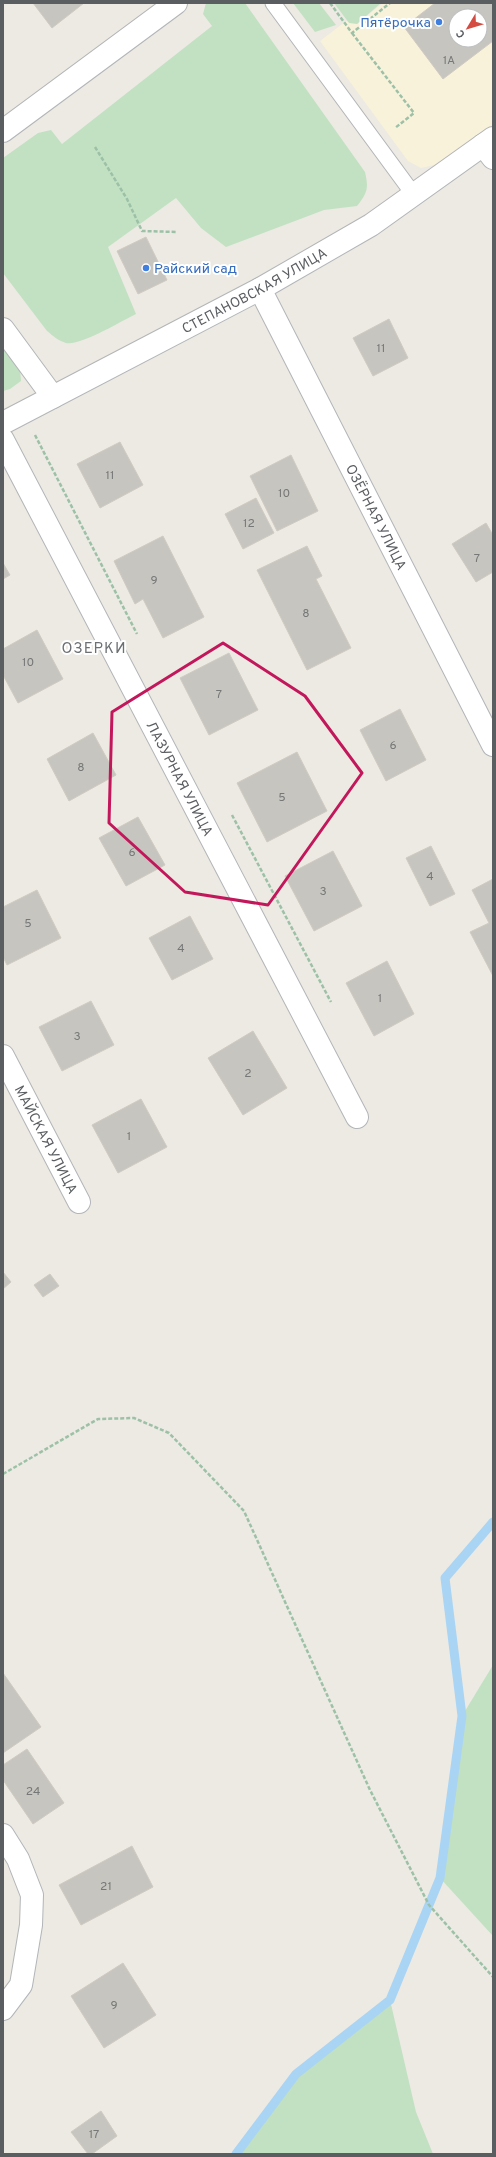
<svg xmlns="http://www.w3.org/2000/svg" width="496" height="2157" viewBox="0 0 496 2157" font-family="Overpass,sans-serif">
  <rect width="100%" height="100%" fill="#eceae3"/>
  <path fill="#f9f2da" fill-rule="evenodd" d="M383,3h110v122l-55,39 -17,4 -13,-7 -88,-120 26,-20 11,3zM456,16h24v24h-24z"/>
  <path fill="#c2e1c2" d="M206,3h39l120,169c4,17 2,21 -8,34l-33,4 -98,37 -25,-19 -25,-30 -68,49 28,67c-15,7 -55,32 -70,29 -7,-2 -13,-7 -19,-12l-44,-58v-115l35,-25 13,-3 11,14 150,-118 -9,-12z
    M293,3h26l17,22 -21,7z
    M334,3h47l-24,21 -8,-1z
    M3,344l17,25 1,12 -11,8 -7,2z
    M493,1665v271l-53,-58 22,-162z
    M390,2000l26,112 17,42h-197l60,-80z"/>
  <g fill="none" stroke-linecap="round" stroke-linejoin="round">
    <path stroke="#aad4f4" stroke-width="9" d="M236,2154l60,-80 94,-74 50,-122 22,-162 -17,-138 48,-56"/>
  </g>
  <path fill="#c7c5bf" stroke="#d0cbc2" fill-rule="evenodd" d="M33,3h51l-32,25z
    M435,3h58v38l-50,38 -39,-52zM456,16h24v24h-24z
    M146,237l21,43 -29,14 -21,-43z
    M389,319l19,39 -35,18 -20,-38z
    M120,442l23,43 -43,23 -23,-44z
    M291,455l27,56 -41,20 -27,-55z
    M256,498l18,35 -31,16 -18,-35z
    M486,523l7,12v37l-17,10 -24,-38z
    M163,536l41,81 -41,21 -20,-39 -8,5 -21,-43z
    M307,546l15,30 -6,3 35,69 -44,22 -50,-100z
    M3,563l7,12 -7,4z
    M37,630l26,49 -45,24 -15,-28v-26z
    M229,653l29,57 -49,25 -29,-57z
    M400,709l26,51 -40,21 -26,-51z
    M93,733l23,42 -47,26 -22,-42z
    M297,752l30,59 -60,31 -30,-59z
    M138,817l27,48 -39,21 -27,-48z
    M431,846l24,48 -25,12 -24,-48z
    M333,851l29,55 -48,25 -29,-55z
    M493,879v97l-23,-44 19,-9 -17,-33z
    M37,890l24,48 -54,27 -4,-8v-50z
    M190,916l23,43 -41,21 -23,-42z
    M387,961l27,53 -40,22 -28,-53z
    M91,1001l23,44 -52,26 -23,-44z
    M253,1031l34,57 -44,27 -35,-57z
    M141,1099l26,48 -49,26 -26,-48z
    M3,1272l8,10 -8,7z
    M50,1274l9,12 -16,11 -9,-12z
    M3,1673l38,54 -38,26z
    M27,1749l37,54 -31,21 -30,-44v-15z
    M132,1846l21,41 -72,38 -22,-40z
    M123,1963l33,52 -52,33 -33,-52z
    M101,2111l16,25 -25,18h-4l-17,-22z"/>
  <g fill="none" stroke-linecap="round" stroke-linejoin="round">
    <g stroke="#b3b5b8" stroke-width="17">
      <path id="service" d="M273,3l141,192"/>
    </g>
    <g stroke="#b3b5b8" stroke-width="24">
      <g id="minor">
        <path d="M3,131l173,-128"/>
        <path d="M483,145l10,13"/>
        <path id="s1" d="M260,289l233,456"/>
        <path d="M3,329l50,68"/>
        <path id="s2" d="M3,440l354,677"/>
        <path id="s3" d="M3,1056l76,146"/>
        <path d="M3,1835l15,24 14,36 -1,30 -10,60 -18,24"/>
      </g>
    </g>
    <g stroke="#b3b5b8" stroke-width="24">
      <g id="tertiary">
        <path id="s4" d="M3,423l257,-134 111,-64 122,-87"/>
      </g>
    </g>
    <path stroke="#9cc1a7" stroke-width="2.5" stroke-dasharray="4 2" stroke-linecap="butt" d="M330,3l22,30 38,-30
      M352,33l62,80 -19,15
      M95,147l32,52 15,32 35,1
      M35,435l102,199
      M232,815l99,187
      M3,1474l95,-55 36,-1 35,15 75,78 126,279 59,115 64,72"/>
    <use href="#service" stroke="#fff" stroke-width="15"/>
    <use href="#minor" stroke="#fff" stroke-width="22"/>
    <use href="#tertiary" stroke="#fff" stroke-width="22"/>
  </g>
  <path fill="none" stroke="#c2185b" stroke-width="3" stroke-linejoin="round" d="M223,643l82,53 57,77 -94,132 -83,-13 -76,-69 3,-111z"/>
  <g fill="#3f7fe0" stroke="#fff" stroke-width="1.5">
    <circle cx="439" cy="22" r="4"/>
    <circle cx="146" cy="268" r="4"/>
  </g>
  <g text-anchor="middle" stroke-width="4" stroke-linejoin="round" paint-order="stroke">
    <g font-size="12" fill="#767878">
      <text x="449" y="64">1А</text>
      <text x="381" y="352">11</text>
      <text x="110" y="479">11</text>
      <text x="284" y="497">10</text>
      <text x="249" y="527">12</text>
      <text x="477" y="562">7</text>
      <text x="154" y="584">9</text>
      <text x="306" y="617">8</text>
      <text x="28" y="666">10</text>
      <text x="219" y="698">7</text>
      <text x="393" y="749">6</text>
      <text x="81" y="771">8</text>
      <text x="282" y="801">5</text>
      <text x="132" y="856">6</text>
      <text x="430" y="880">4</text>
      <text x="323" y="895">3</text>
      <text x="28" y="927">5</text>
      <text x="181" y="952">4</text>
      <text x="380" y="1002">1</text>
      <text x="77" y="1040">3</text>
      <text x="248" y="1077">2</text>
      <text x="129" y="1140">1</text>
      <text x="33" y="1795">24</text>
      <text x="106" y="1890">21</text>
      <text x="114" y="2009">9</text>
      <text x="94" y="2138">17</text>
    </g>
    <g font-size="14" fill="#366cbe" stroke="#fff" text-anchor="end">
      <text x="431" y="27">Пятёрочка</text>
      <text x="154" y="273" text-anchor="start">Райский сад</text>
    </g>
    <g font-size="14" fill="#5b5e61" stroke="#fff">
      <text dy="5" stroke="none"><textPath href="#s4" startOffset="284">СТЕПАНОВСКАЯ УЛИЦА</textPath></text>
      <text dy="5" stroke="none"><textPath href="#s1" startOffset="256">ОЗЁРНАЯ УЛИЦА</textPath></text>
      <text dy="5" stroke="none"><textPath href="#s2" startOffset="382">ЛАЗУРНАЯ УЛИЦА</textPath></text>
      <text dy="5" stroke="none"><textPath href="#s3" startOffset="94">МАЙСКАЯ УЛИЦА</textPath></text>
    </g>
    <g font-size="15" letter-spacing="1" fill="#6c7073" stroke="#fff">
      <text x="94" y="653">ОЗЕРКИ</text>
    </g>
  </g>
  <rect width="496" height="2157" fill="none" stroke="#5b5e61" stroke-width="8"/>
  <g transform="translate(468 28) rotate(232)"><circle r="19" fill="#ffffff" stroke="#bdbfc0"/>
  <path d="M0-3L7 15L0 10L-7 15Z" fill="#d44c41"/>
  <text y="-6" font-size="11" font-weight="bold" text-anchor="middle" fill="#5b5e61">С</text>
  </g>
</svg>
